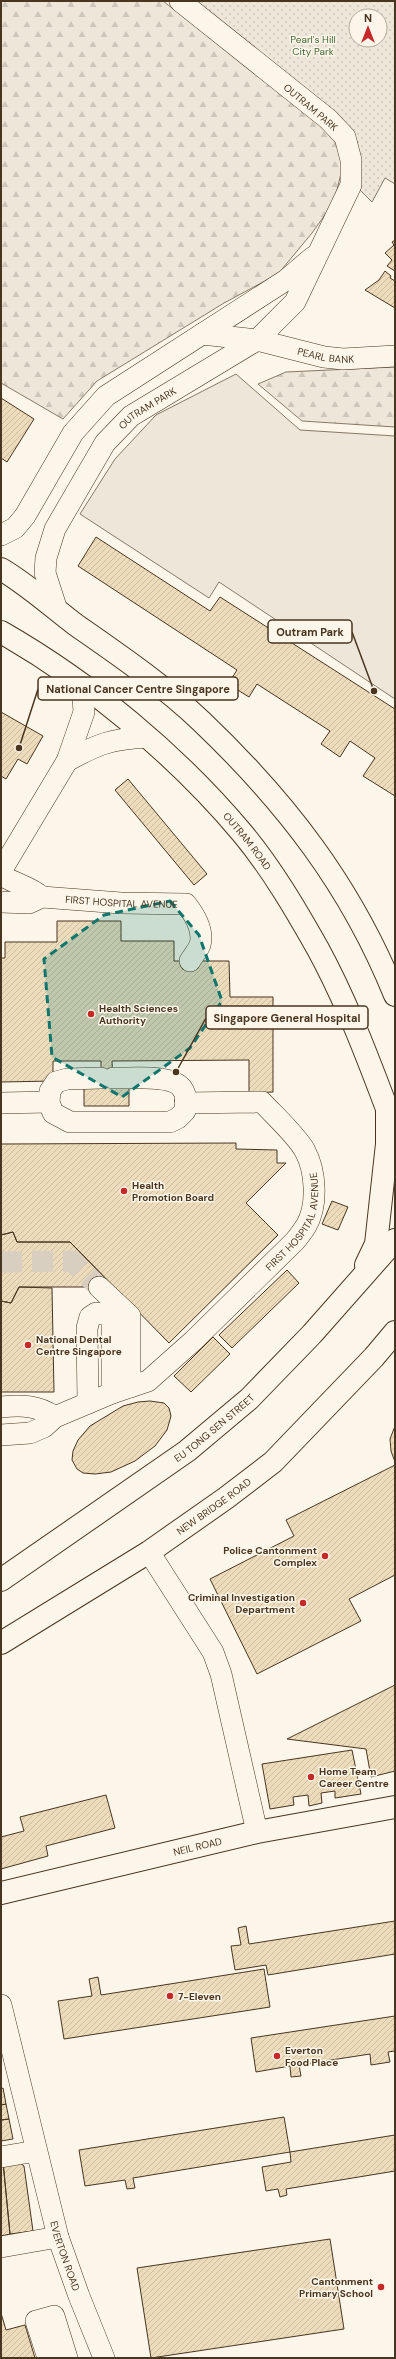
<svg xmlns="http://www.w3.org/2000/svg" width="396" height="2359" viewBox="0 0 396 2359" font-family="'DM Sans',sans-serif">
  <defs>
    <pattern id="forest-firs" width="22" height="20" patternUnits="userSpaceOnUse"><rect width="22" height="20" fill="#ede6d9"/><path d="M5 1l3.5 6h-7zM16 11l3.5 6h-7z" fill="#cdc6ba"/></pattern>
    <pattern id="park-dots" width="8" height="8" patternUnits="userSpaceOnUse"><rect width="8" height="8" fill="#ede6d9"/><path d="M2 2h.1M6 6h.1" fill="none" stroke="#cdc6ba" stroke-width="1.8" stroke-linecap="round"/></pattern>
    <pattern id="building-hatch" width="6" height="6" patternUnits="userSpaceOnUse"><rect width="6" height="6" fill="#ecdcbc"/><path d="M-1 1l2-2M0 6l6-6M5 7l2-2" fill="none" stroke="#ccbda1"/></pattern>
  </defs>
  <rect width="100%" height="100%" fill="#fbf6e9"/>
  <path fill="#ede6d9" stroke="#887966" d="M236,374l64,56 95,6v263l-176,-117 -10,16 -129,-84 35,-55 41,-44z"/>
  <path fill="url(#forest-firs)" stroke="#887966" d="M1,1h162l156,122 16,14 5,14 2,18 -5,21 -7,18 -18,25 -34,41 -54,29 -127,78 -34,38 -62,-36z
    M395,367v60l-93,-6 -44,-37 28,-12z"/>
  <path fill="url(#park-dots)" stroke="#887966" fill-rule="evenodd" d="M191,1h204v183l-10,-6 -13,24 -14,-14 1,-29zM356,16h24v24h-24z"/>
  <path fill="url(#building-hatch)" stroke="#4a3520" d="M395,240v31l-8,-5 5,-6 -7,-7 9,-8 -2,-3z
    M385,271l6,5 -1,2 5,3v27l-30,-18 14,-10z
    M1,398l33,21 -27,43 -6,-4z
    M96,537l114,74 10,-14 175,112v87l-32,-20 12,-18 -25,-17 -10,16 -19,-13 9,-13 -73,-47 -8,13 -21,-13 9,-14 -159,-104z
    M1,712l42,24 -16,28 -9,-5 -12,20 -5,-3z
    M128,779l79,95 -13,11 -79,-95z
    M57,921h64v20h53v20h55l1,36h43v95l-24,1v-33l-137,1 1,20 16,-1v26h-45v-24h17v-21h-48v20l-52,1v-124h4v-16h52z
    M236,1143v6l41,1v13h9l-40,40 32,32 -109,108 -99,-101h-53l-4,-10 -12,3v-91z
    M332,1201l16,6 -10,23 -16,-6z
    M13,1232l4,10h53l44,45h-95l-8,16 -10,-2v-66z
    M287,1270l12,13 -67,65 -13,-13z
    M19,1287l33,1 2,104h-53v-91l10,2z
    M213,1337l17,17 -39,38 -17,-16z
    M150,1401l14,2 5,5 2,8 -4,14 -12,16 -20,15 -24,11 -16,2 -12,-1 -6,-4 -5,-9 1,-9 5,-11 12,-14 33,-20 15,-4z
    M395,1426v36l-4,-11 -1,-12z
    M395,1465v110l-46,24 12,22 -104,53 -47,-95 84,-43 -8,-16z
    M395,1685v86l-24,6 -5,-28 -79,-10z
    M352,1750l9,44 -26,4v-7l-14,2 1,10 -13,3 -1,-11 -15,2 1,8 -24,4 -8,-45z
    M106,1795l9,33 -69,18 2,10 -47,13v-32l23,-6 -4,-14z
    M395,1921v33l-127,21 -2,-10 -31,5 -4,-24 10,-1 -3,-17 8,-2 3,18z
    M264,1969l6,38 -206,32 -6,-38 34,-5 -3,-17 9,-2 3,18z
    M395,2016v35l-7,1 2,10 -19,3 -1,-11 -71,11 2,11 -10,1 -1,-11 -34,6 -5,-34z
    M3,2088l3,16 -5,1v-16z
    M6,2104l3,15 -8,1v-15z
    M284,2117l6,35 -157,26 2,10 -8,1 -2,-9 -40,6 -6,-36z
    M9,2119l4,20 -12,2v-21z
    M395,2135v36l-109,18 1,6 -7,2 -2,-8 -12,2 -4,-24 29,-5 -1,-10z
    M16,2160l8,6 9,65 -23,3 -7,-72z
    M3,2162l7,72 -9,2v-73z
    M330,2239l14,90 -193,29 -14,-90z
    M1,2313l5,17 19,-5 10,33h-34z"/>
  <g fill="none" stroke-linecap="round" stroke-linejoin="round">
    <path stroke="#d8cfc1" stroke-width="21" stroke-dasharray="21 10" stroke-linecap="butt" d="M1,1262l71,-1 27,26"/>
    <g stroke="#4a3520" stroke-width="22">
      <g id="minor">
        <path id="s1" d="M202,334l55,6 67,17 19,2 52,-3"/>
        <path d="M1,535l14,-7 10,-12 48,-83 33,-37 180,-116 27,-23"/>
        <path id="s2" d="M57,610l-12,-37 1,-15 9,-29 50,-86 26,-27 126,-76 38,-38 56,-117v-25l-6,-23 -17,-18 -148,-118"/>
        <path d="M67,761c31,-17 44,-22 79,-24"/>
        <path d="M1,871l66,-110 17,-49 -2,-28"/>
        <path d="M1,875c14,9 29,11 41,22"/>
        <path id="s3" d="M1,902l28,1 13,-6 79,6 65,1c8,10 18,26 14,41 -2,5 -7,11 -10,16"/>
        <path d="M101,1078l-34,1 -11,3 -6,9 -1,11 4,11 17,9h100l8,-4 7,-7c0,-6 2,-16 -2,-21 -9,-17 -53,-11 -70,-12"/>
        <path d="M1,1103l48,-1"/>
        <path d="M99,1287l31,29v71"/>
        <path d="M88,1403l-1,-75 3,-11 6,-4 11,1 5,8v71"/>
        <path d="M1,1407c20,-2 37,-2 54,10"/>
        <path id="s4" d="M1,1435l29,-2 14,-6 11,-10 57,-24 36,-12 45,-40 102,-100c4,-5 8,-10 11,-15 12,-20 10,-55 -1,-75 -7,-14 -31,-36 -43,-49l-77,1"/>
        <path d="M149,1552l64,100 8,22 36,158"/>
        <path id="s5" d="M1,2005l57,232 21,59 25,62"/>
        <path d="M1,2157l35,-6"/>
        <path d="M1,2247l57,-10"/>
        <path d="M48,2358l-12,-37 18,-5 13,42"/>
      </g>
    </g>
    <g stroke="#4a3520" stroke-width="24">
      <g id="major">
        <path d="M1,569c27,16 50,37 75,56 43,30 87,60 125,96 85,81 150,165 194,274"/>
        <path id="s6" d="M1,632c89,51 176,123 242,202 29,35 53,76 75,115 31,57 54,120 77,181"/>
        <path d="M366,1265l10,-21 11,-100v-32"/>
        <path id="s7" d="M1,1580l186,-129 62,-52 63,-65 83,-94"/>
        <path id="s8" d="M1,1643l148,-91 77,-54 47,-36 101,-105 21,-25"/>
        <path id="s9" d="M1,1893l256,-61 138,-25"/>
      </g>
    </g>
    <use href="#minor" stroke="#fbf6e9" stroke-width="21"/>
    <use href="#major" stroke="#fbf6e9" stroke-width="22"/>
  </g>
  <path fill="#0f766e" fill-opacity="0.2" stroke="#0f766e" stroke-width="3" stroke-dasharray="8 5" stroke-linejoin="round" d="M170,901l29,34 23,66 -32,47 -68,49 -70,-40 -8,-98 60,-44z"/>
  <g fill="#c62828" stroke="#fbf6e9" stroke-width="1.5">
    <circle cx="91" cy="1014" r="4"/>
    <circle cx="124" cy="1191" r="4"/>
    <circle cx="28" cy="1345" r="4"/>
    <circle cx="325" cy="1556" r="4"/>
    <circle cx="303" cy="1603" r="4"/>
    <circle cx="311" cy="1777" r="4"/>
    <circle cx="170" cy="1996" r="4"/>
    <circle cx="277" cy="2056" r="4"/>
    <circle cx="381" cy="2287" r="4"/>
  </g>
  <g text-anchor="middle" stroke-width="3" stroke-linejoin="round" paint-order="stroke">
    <g font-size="10" fill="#436837" stroke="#fbf6e9">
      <text x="313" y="43">Pearl's Hill<tspan x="313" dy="12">City Park</tspan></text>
    </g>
    <g font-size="10" fill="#4a3520" stroke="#fbf6e9">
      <text transform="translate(311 107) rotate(40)" y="4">OUTRAM PARK</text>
      <text dy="4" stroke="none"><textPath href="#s1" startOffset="126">PEARL BANK</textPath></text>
      <text dy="4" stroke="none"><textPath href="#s2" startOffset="239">OUTRAM PARK</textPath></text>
      <text dy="4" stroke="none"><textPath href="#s6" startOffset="325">OUTRAM ROAD</textPath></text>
      <text dy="4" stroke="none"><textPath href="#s3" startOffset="122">FIRST HOSPITAL AVENUE</textPath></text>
      <text dy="4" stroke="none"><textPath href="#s4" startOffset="379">FIRST HOSPITAL AVENUE</textPath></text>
      <text dy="4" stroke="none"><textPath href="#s7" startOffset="262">EU TONG SEN STREET</textPath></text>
      <text dy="4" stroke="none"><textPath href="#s8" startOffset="253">NEW BRIDGE ROAD</textPath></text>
      <text dy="4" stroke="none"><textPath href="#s9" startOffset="202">NEIL ROAD</textPath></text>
      <text dy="4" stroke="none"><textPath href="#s5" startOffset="259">EVERTON ROAD</textPath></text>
    </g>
    <g font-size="10" font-weight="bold" fill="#4a3520" stroke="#fbf6e9" text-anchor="start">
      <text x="99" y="1012">Health Sciences<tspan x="99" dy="12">Authority</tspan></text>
      <text x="132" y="1189">Health<tspan x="132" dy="12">Promotion Board</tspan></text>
      <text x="36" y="1343">National Dental<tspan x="36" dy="12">Centre Singapore</tspan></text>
      <text x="317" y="1554" text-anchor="end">Police Cantonment<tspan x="317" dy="12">Complex</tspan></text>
      <text x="295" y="1601" text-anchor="end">Criminal Investigation<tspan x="295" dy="12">Department</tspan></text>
      <text x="319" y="1775">Home Team<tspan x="319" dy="12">Career Centre</tspan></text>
      <text x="178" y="2000">7-Eleven</text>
      <text x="285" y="2054">Everton<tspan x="285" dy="12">Food Place</tspan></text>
      <text x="373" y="2285" text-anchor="end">Cantonment<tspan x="373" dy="12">Primary School</tspan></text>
    </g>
  </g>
  <path fill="none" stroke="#4a3520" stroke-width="1.5" d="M374 691L352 632M19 748L38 689M176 1072L206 1018"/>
  <g fill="#4a3520" stroke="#fbf6e9" stroke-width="1.5">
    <circle cx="374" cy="691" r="4"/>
    <circle cx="19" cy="748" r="4"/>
    <circle cx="176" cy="1072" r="4"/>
  </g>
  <g fill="#fbf6e9" stroke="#4a3520" stroke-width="1.5">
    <rect x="268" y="620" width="84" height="23" rx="4"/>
    <rect x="38" y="677" width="200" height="23" rx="4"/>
    <rect x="206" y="1006" width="162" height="23" rx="4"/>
  </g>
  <g font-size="11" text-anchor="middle" font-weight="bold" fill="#4a3520">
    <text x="310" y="636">Outram Park</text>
    <text x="138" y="693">National Cancer Centre Singapore</text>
    <text x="287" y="1022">Singapore General Hospital</text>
  </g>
  <rect width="396" height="2359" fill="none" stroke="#4a3520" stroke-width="4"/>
  <g transform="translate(368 28)"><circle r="19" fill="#fbf6e9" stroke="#b4a999"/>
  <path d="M0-3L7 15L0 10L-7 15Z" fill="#c62828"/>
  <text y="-6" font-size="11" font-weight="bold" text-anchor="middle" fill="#4a3520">N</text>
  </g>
</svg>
